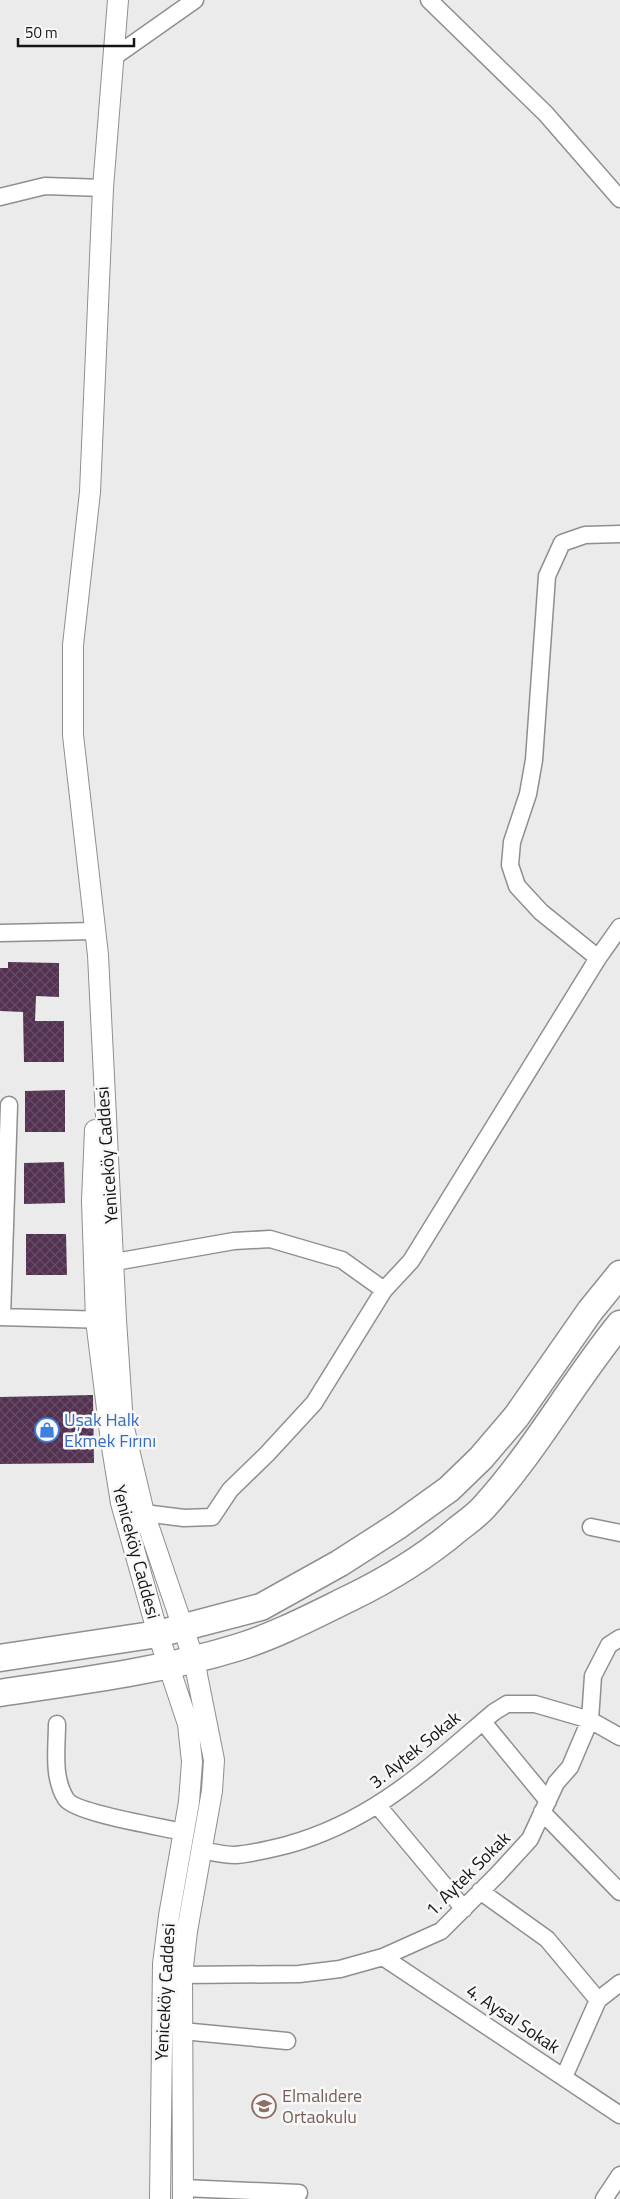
<svg xmlns="http://www.w3.org/2000/svg" width="620" height="2199" viewBox="0 0 620 2199" font-family="'Titillium Web',sans-serif">
  <defs>
    <pattern id="building-cross-hatch" width="8" height="8" patternUnits="userSpaceOnUse" patternTransform="scale(1.25)"><rect width="8" height="8" fill="#523151"/><path d="M0 0l8 8M0 8l8-8" fill="none" stroke="#674c66"/></pattern>
  </defs>
  <rect width="100%" height="100%" fill="#ebebec"/>
  <path fill="url(#building-cross-hatch)" d="M8,962l51,1v34l-23,-1 -1,25h29v41h-40l-1,-50 -23,-1v-43h8z
    M65,1090v42h-40v-41z
    M64,1162l1,41 -41,1v-41z
    M26,1234h40l1,41h-41z
    M93,1395l1,68 -94,1v-67z"/>
  <g fill="none" stroke-linecap="round" stroke-linejoin="round">
    <g stroke="#8e8f90" stroke-width="19">
      <path id="minor" d="M429,0l117,114 74,85
        M114,57l81,-57
        M0,197l45,-11 58,2
        M0,933l95,-2
        M598,958l-57,-46 -24,-26 -7,-21 2,-23 16,-48 6,-34 13,-184 15,-33 23,-8 35,-1
        M115,1262l119,-21 36,-2 72,21 42,30
        M0,1317l108,3
        M2,1317l7,-212
        M144,1513l40,5 28,-1 18,-27 37,-36 47,-51 70,-113 27,-29 187,-303 22,-31
        M591,1527l29,6
        M483,1722l65,79
        M57,1724c0,24 -5,53 9,75 9,14 96,28 117,33
        M378,1806l86,103
        M542,1812l78,80
        M200,1850c11,2 24,5 35,5 16,-1 36,-6 52,-10 87,-24 141,-77 207,-133l13,-8h28l55,16 30,17
        M480,1891l67,48 51,61
        M383,1957l237,158
        M182,1975l117,-1 41,-5 43,-12 58,-26 57,-57 32,-35 26,-56 14,-16 20,-47 3,-44 16,-31 11,-7
        M182,2031l105,10
        M564,2077l34,-77 22,-17
        M183,2188l116,5
        M604,2199l16,-24"/>
    </g>
    <g stroke="#8e8f90" stroke-width="22">
      <path id="tertiary" d="M118,0l-15,188 -13,304 -17,153v90l25,220 18,365 7,104 21,89 50,147 20,100 -2,31 -25,140 -5,44 1,224
        M95,1130l-3,71 4,119 15,121 10,62 37,131 30,90 4,38 -3,40 -20,114 -6,48 -3,235"/>
    </g>
    <g stroke="#8e8f90" stroke-width="29">
      <path id="primary" d="M0,1658l158,-24 103,-27 79,-44 59,-38 50,-36 32,-31 35,-41 74,-106 30,-37
        M0,1693c80,-12 162,-22 239,-46 38,-12 74,-31 111,-49 39,-19 75,-41 108,-69 9,-7 19,-14 26,-22 51,-56 88,-124 136,-183"/>
    </g>
    <use href="#minor" stroke="#fff" stroke-width="16"/>
    <use href="#tertiary" stroke="#fff" stroke-width="20"/>
    <use href="#primary" stroke="#fff" stroke-width="26"/>
  </g>
  <defs>
    <g id="shop-ring" transform="scale(1.25)"><circle r="9.5" fill="#f8f8f9" stroke="#3f7fe0" stroke-width="1.5"/><path d="M-5-2.5h2.3a2.7 3.5 0 0 1 5.4 0H5L5.5 6h-11ZM-1.5-2.5h3a1.5 2.3 0 0 0-3 0Z" fill="#3f7fe0"/></g>
    <g id="school-ring" transform="scale(1.25)"><circle r="9.5" fill="#f8f8f9" stroke="#8d6e63" stroke-width="1.5"/><path d="M0-5L7-2L0 1L-7-2ZM-4 1L0 2.5L4 1V4Q0 6-4 4Z" fill="#8d6e63"/></g>
  </defs>
  <g fill-rule="evenodd">
    <use href="#shop-ring" x="47" y="1430"/>
    <use href="#school-ring" x="264" y="2106"/>
  </g>
  <g text-anchor="middle" stroke-width="5" stroke-linejoin="round" paint-order="stroke">
    <g font-size="18" fill="#151515" stroke="#f8f8f9">
      <text transform="translate(107 1155) rotate(-94)" y="6">Yeniceköy Caddesi</text>
      <text transform="translate(136 1552) rotate(75)" y="6">Yeniceköy Caddesi</text>
      <text transform="translate(415 1750) rotate(-39)" y="6">3. Aytek Sokak</text>
      <text transform="translate(468 1874) rotate(-45)" y="6">1. Aytek Sokak</text>
      <text transform="translate(165 1992) rotate(-87)" y="6">Yeniceköy Caddesi</text>
      <text transform="translate(513 2019) rotate(34)" y="6">4. Aysal Sokak</text>
    </g>
    <g font-size="18" fill="#366cbe" stroke="#f8f8f9" text-anchor="start">
      <text x="64" y="1426">Uşak Halk<tspan x="64" dy="21">Ekmek Fırını</tspan></text>
    </g>
    <g font-size="18" fill="#785e54" stroke="#f8f8f9" text-anchor="start">
      <text x="282" y="2102">Elmalıdere<tspan x="282" dy="21">Ortaokulu</tspan></text>
    </g>
  </g>
  <path d="M18 38v8h116v-8" fill="none" stroke="#151515" stroke-width="2.5"/>
  <text x="25" y="38" font-size="15" fill="#151515" stroke="#f8f8f9" stroke-width="4" paint-order="stroke">50 m</text>
</svg>
